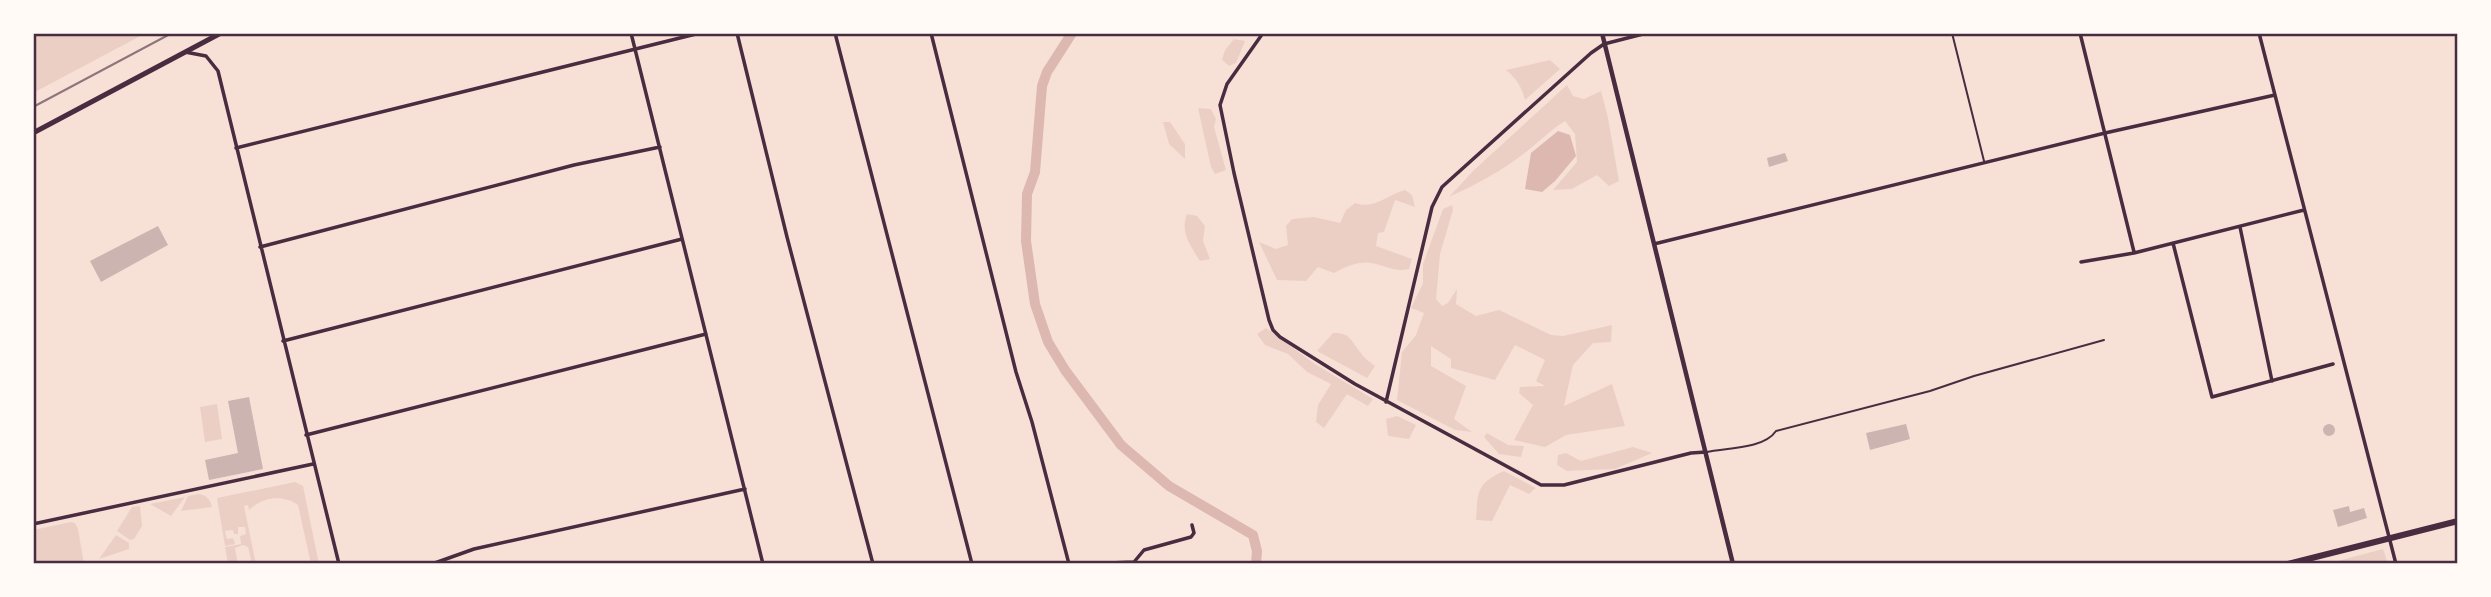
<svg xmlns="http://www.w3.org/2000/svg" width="2491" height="597" viewBox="0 0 2491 597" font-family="'Roboto Condensed',sans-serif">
  <rect width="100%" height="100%" fill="#f7e1d7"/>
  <path fill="#ebcfc5" d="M33,33h113l-113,60z
    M1234,39l11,2 -9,22 -7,3 -7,-6 3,-10z
    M1550,60l10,9 -35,31c-3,-13 -9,-22 -19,-30z
    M1567,85l6,11 11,3 17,-8 7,27 11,63 -10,5 -12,-11 -25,14 -19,1 24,-28 -2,-28 -10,-13c-15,9 -26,21 -39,31 -24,19 -49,32 -77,45l25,-27z
    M1198,108l13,1 5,10 -2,8 12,43 -11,4 -4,-7z
    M1163,122h7l15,22v15l-16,-15z
    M1405,190l7,5 3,12 -20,-7 -11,32 -6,1 -2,13 36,13 -3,10c-14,4 -24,-4 -38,-6 -14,-2 -25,4 -37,10l-16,-6 -12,14 -29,-1 -18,-38 17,7 12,-4 -2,-19 6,-7 22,-2 26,6 6,-13 9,-7c20,7 31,-8 50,-13z
    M1452,205l1,5 -13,44 -4,45 6,7 6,-3 9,-14 -1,15 20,12 23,-6 52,25 12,1 49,-11 -1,17 -18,1 -20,22 -9,41 48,-22 13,42 -59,9 -21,12 -31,-7 19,-35 -14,-12 1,-6 25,-1 -9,-5 9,-21 -30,-15 -20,35 -44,-12v-9l-20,-13v20l35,20 -12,33 18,13 -17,-2 -58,-30 5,-48 14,-17 8,-22 -13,-5 12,-25v-19l20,-55z
    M1187,214l10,2 8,10 -2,15 7,18 -10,2c-10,-16 -20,-29 -13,-47z
    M1266,328l49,36 58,35 -5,7 -21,-12 -23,34 -8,-6 2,-17 13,-21 -24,-12 -19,-18 -23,-9 -8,-11z
    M1333,333c17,-1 18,8 28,20 3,5 9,9 14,13l-8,12 -50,-27z
    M217,404l5,35 -17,3 -5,-35z
    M1397,416l19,9 -7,14 -21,-3 -2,-17z
    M1487,433l21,12 16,1 -3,11 -22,-3 -15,-17z
    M1633,447l19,6 -37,16 -48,2 -10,-6 1,-10 8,-2 15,8z
    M1504,471l32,17 -7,6 -19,-9 -18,36 -16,-1c2,-29 0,-36 28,-49z
    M295,482l8,4 16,78h-8l-13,-59c-15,-11 -36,-8 -49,5l-1,-5 -4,1 12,58h-4l-4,-17 -5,-2 -8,3 3,16h-10l-3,-17 16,-3 -1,-8 6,-2 -1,-7h-7v7h-4l-1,-4 -8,1 2,8 6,-1 2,6 -10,2 -8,-48z
    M198,494c9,1 12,5 14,13l-31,4 7,-15z
    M185,497l-14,19 -21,-12z
    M140,506l2,20 -8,13 -4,1 -13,-9 15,-24z
    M71,522l4,1 3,6 6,35h-51v-34z
    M116,535l13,8v6l-30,10z
    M2383,549l5,15h-62z"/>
  <path fill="#dcb8b0" d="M1558,131l12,4 6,21 -21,25 -13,11 -17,-3 6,-36z"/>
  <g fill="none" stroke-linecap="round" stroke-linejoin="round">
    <path stroke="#dcb8b0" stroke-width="10" d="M1072,33l-25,39 -5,14 -7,86 -8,22 -1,47 9,63 13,38 17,28 56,75 48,41 84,49 4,16 -1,13"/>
  </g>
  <path fill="#ccb4b1" d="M1785,153l3,8 -19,6 -2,-9z
    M158,226l10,19 -67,37 -11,-21z
    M249,397l14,72 -54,11 -4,-20 33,-7 -10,-52z
    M1906,424l4,15 -40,11 -4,-17z
    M2323 430a6 6 0 1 1 12 0a6 6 0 1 1-12 0Z
    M2349,506l1,6 14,-4 3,10 -29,9 -5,-17z"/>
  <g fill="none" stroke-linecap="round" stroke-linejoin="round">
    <path stroke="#4a2c40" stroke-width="2" d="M1952,33l32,128
      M1707,452c19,-4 57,-3 69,-21l154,-40 44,-15 130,-36"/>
    <path stroke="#4a2c40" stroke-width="3.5" d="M631,33l132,531
      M737,33l50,204 86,327
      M835,33l137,531
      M931,33l85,339 16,50 37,142
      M1263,33l-36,51 -7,21 14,68 35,147 4,10 7,7 75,47 186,101h23l127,-32 15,-1
      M2080,33l54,219
      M2259,33l137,531
      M185,52l21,4 12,15 121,493
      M236,148l464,-115
      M2240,227l32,154
      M2173,243l39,154 121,-33
      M1654,244l451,-111 170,-38
      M260,247l314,-82 86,-18
      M2081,262l53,-9 170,-43
      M283,341l399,-102
      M1386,402l46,-195 10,-20 149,-134 13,-9 43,-11
      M306,435l400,-101
      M33,524l280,-60
      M432,564l42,-15 271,-60
      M1085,564l49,-2 10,-12 47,-13 3,-4 -2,-8"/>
    <path stroke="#4a2c40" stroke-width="4.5" d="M1602,33l131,531"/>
    <path stroke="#4a2c40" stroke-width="5" d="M33,133l188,-100"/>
    <path stroke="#4a2c40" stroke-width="6" d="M2288,564l170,-43"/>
    <path stroke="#8f747c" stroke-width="2" d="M33,107l139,-74"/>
  </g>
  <rect width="2491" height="597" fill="none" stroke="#fffaf5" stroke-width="70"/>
  <rect x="35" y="35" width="2421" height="527" fill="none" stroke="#4a2c40" stroke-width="2.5"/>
</svg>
